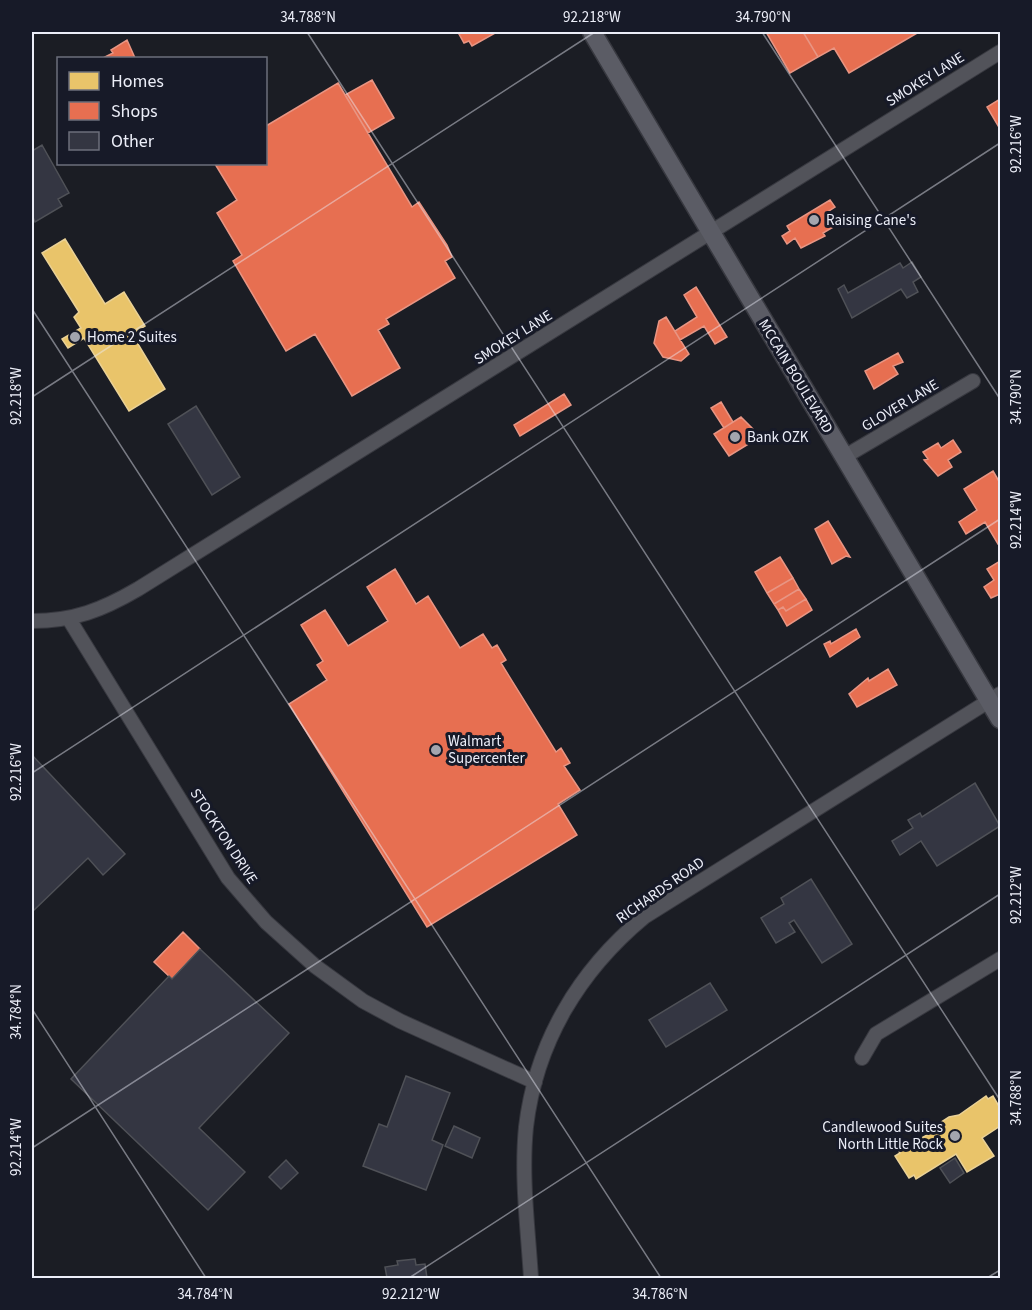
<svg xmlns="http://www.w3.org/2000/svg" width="1032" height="1310" viewBox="0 0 1032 1310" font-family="'Source Sans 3',sans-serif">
  <rect width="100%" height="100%" fill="#1b1d24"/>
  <path fill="#e9c46a" stroke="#ead195" stroke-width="1.5" d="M65,239l40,65 19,-12 21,34 -13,8 33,55 -36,22 -45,-73 -16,10 -6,-9 19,-11 -7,-11 5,-5 -37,-59z
    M986,1096l2,3 5,-3 7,12v18l-18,12 12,18 -27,16 -11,-18 -40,25 -2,-4 -5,3 -14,-22 5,-3 -2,-3 17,-10 1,1 13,-7 6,-8 14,-9 10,-2z"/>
  <path fill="#e76f51" stroke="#e89583" stroke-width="1.5" d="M463,32h34l-25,14 -3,-5 -5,2 -5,-9z
    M766,32h37l15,25 -28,16z
    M803,32h116l-70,41 -15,-25 -16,9z
    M127,40l8,18h-32l10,-5 -2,-3z
    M372,80l22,38 -26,15 -23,-38z
    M338,83l74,124 7,-5 28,43 5,12 -7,4 10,17 -69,41 3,5 -11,6 22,38 -48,28 -37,-62 -29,17 -53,-90 9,-6 -25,-42 20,-13 -22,-36h51v-38z
    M1000,99v30l-13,-22z
    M830,200l5,7 -9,6 9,13 -12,7 2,3 -24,12 -6,-10 -8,6 -5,-8 8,-5 -3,-5z
    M696,287l31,50 -12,7 -11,-18 -24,14 -5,-9 22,-14 -13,-22z
    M666,317l23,37 -8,7 -18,-4 -9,-14 5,-22z
    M898,353l5,9 -10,4 5,8 -24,15 -9,-18z
    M564,394l7,11 -51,31 -6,-11z
    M721,402l12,20 -9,6 -13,-20z
    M741,417l13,13 -4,3 5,7 -26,16 -15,-22z
    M953,440l8,12 -13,8 4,7 -14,9 -14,-16 4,-1 -5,-7 15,-9 3,5z
    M993,471l7,12v60l-2,1 -13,-22 -19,12 -7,-12 18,-12 -13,-21z
    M828,521l22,36 -4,-1 -14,8 -17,-35z
    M780,557l13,21 -26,15 -12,-21z
    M1000,561v33l-9,4 -7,-11 10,-7 -7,-11z
    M395,569l21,35 12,-8 32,52 23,-14 9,14 5,-3 9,15 -5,3 55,89 5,-4 9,15 -6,3 16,24 -22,14 19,31 -150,92 -138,-223 38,-24 -10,-15 6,-4 -22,-36 24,-15 23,36 40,-25 -21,-34z
    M793,578l6,11 -25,15 -7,-11z
    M799,589l7,10 -20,12 -3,-4 -5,3 -4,-6z
    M806,599l6,11 -25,16 -9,-16 5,-3 3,4z
    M856,629l4,8 -30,20 -6,-13 6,-3 1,3z
    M888,669l9,16 -40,22 -8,-13 19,-16 1,3z
    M183,932l17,17 -28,30 -18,-17z"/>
  <path fill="#343642" stroke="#4f5157" stroke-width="1.5" d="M42,145l27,48 -11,6 4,7 -27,16 -3,-7v-64z
    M912,262l9,15 -8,5 5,10 -11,6 -6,-9 -49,29 -14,-29 6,-4 4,8 52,-30 3,5z
    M196,406l44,71 -28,18 -44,-71z
    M32,755l93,99 -22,21 -15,-17 -56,54z
    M975,783l25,43 -63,40 -16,-25 -21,14 -8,-14 21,-13 -5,-8 12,-7 2,4z
    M811,879l41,65 -30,19 -28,-43 -5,3 6,9 -19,11 -15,-25 23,-14 -3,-6z
    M200,949l89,84 -90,95 46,44 -37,38 -137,-131 98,-103 3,3z
    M710,983l17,27 -61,37 -17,-27z
    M406,1076l44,17 -18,47 11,5 -17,45 -63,-24 16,-42 8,3z
    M454,1126l26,12 -8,20 -27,-12z
    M955,1158l9,15 -14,10 -10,-15z
    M286,1160l12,13 -17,16 -12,-12z
    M415,1259l1,6 9,-1 2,14h6h-46l-2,-11 13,-2 -1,-4z"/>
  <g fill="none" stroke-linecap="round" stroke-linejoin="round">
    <g stroke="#383940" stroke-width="16">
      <path id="minor" d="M844,457l129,-76
        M69,619l159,259 38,44 49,44 48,35 37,20 135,61
        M32,621c42,0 70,-11 106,-32l862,-537
        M862,1058l14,-24 124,-75
        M531,1278c-3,-49 -10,-101 -5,-151 10,-85 53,-156 118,-210l356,-223"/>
    </g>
    <g stroke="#383940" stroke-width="21">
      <path id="major" d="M592,32l408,687"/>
    </g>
    <use href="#minor" stroke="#52535a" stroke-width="14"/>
    <use href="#major" stroke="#5b5c65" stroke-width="18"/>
  </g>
  <path fill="none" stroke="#eceef8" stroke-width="1.5" stroke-opacity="0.45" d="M307,32l693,1068M762,32l238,367M32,309l629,969M32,397l563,-365M32,773l968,-630M32,1009l174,269M32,1148l968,-629M409,1278l591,-384M987,1278l13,-8"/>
  <g fill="#a3a5ae" stroke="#171a28" stroke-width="2">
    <circle cx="814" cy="220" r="6"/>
    <circle cx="75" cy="337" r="6"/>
    <circle cx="735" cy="437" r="6"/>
    <circle cx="436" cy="750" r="6"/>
    <circle cx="955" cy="1136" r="6"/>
  </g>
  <g text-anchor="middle" stroke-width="6" stroke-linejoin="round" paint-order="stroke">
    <g font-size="15" fill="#eceef8" stroke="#171a28">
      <text transform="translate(925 79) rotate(-32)" y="5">SMOKEY LANE</text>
      <text transform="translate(513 337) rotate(-32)" y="5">SMOKEY LANE</text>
      <text transform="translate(796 376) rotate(59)" y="5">MCCAIN BOULEVARD</text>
      <text transform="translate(900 405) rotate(-31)" y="5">GLOVER LANE</text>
      <text transform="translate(224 836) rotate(57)" y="5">STOCKTON DRIVE</text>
      <text transform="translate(660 890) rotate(-35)" y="5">RICHARDS ROAD</text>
    </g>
    <g font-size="15" fill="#eceef8" stroke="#171a28" text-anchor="start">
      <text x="826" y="225">Raising Cane's</text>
      <text x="87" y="342">Home 2 Suites</text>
      <text x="747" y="442">Bank OZK</text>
      <text x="448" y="746">Walmart<tspan x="448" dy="17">Supercenter</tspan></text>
      <text x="943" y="1132" text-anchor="end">Candlewood Suites<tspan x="943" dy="17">North Little Rock</tspan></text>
    </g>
  </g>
  <rect width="1032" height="1310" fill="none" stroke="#171a28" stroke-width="66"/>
  <rect x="57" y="57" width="210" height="108" fill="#171a28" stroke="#6c6f7b" stroke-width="1.5"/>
  <rect x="69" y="72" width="30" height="18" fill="#e9c46a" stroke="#6c6f7b" stroke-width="1.5"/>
  <text x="111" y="87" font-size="18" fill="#eceef8">Homes</text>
  <rect x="69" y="102" width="30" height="18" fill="#e76f51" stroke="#6c6f7b" stroke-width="1.5"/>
  <text x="111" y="117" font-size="18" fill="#eceef8">Shops</text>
  <rect x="69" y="132" width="30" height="18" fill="#343642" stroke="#6c6f7b" stroke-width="1.5"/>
  <text x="111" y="147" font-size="18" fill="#eceef8">Other</text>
  <rect x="33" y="33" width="966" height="1244" fill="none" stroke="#eceef8" stroke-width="2"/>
  <g font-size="15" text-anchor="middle" fill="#eceef8">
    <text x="308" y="22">34.788°N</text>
    <text x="592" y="22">92.218°W</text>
    <text x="763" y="22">34.790°N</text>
    <text transform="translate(1016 144) rotate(-90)" y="5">92.216°W</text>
    <text transform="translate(16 396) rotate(-90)" y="5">92.218°W</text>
    <text transform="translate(1016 397) rotate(-90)" y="5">34.790°N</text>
    <text transform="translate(1016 520) rotate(-90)" y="5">92.214°W</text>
    <text transform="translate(16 772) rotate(-90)" y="5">92.216°W</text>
    <text transform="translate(1016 895) rotate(-90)" y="5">92.212°W</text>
    <text transform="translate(16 1012) rotate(-90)" y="5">34.784°N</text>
    <text transform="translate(1016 1098) rotate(-90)" y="5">34.788°N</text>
    <text transform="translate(16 1147) rotate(-90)" y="5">92.214°W</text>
    <text x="205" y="1299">34.784°N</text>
    <text x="411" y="1299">92.212°W</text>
    <text x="660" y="1299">34.786°N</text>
  </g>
</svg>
